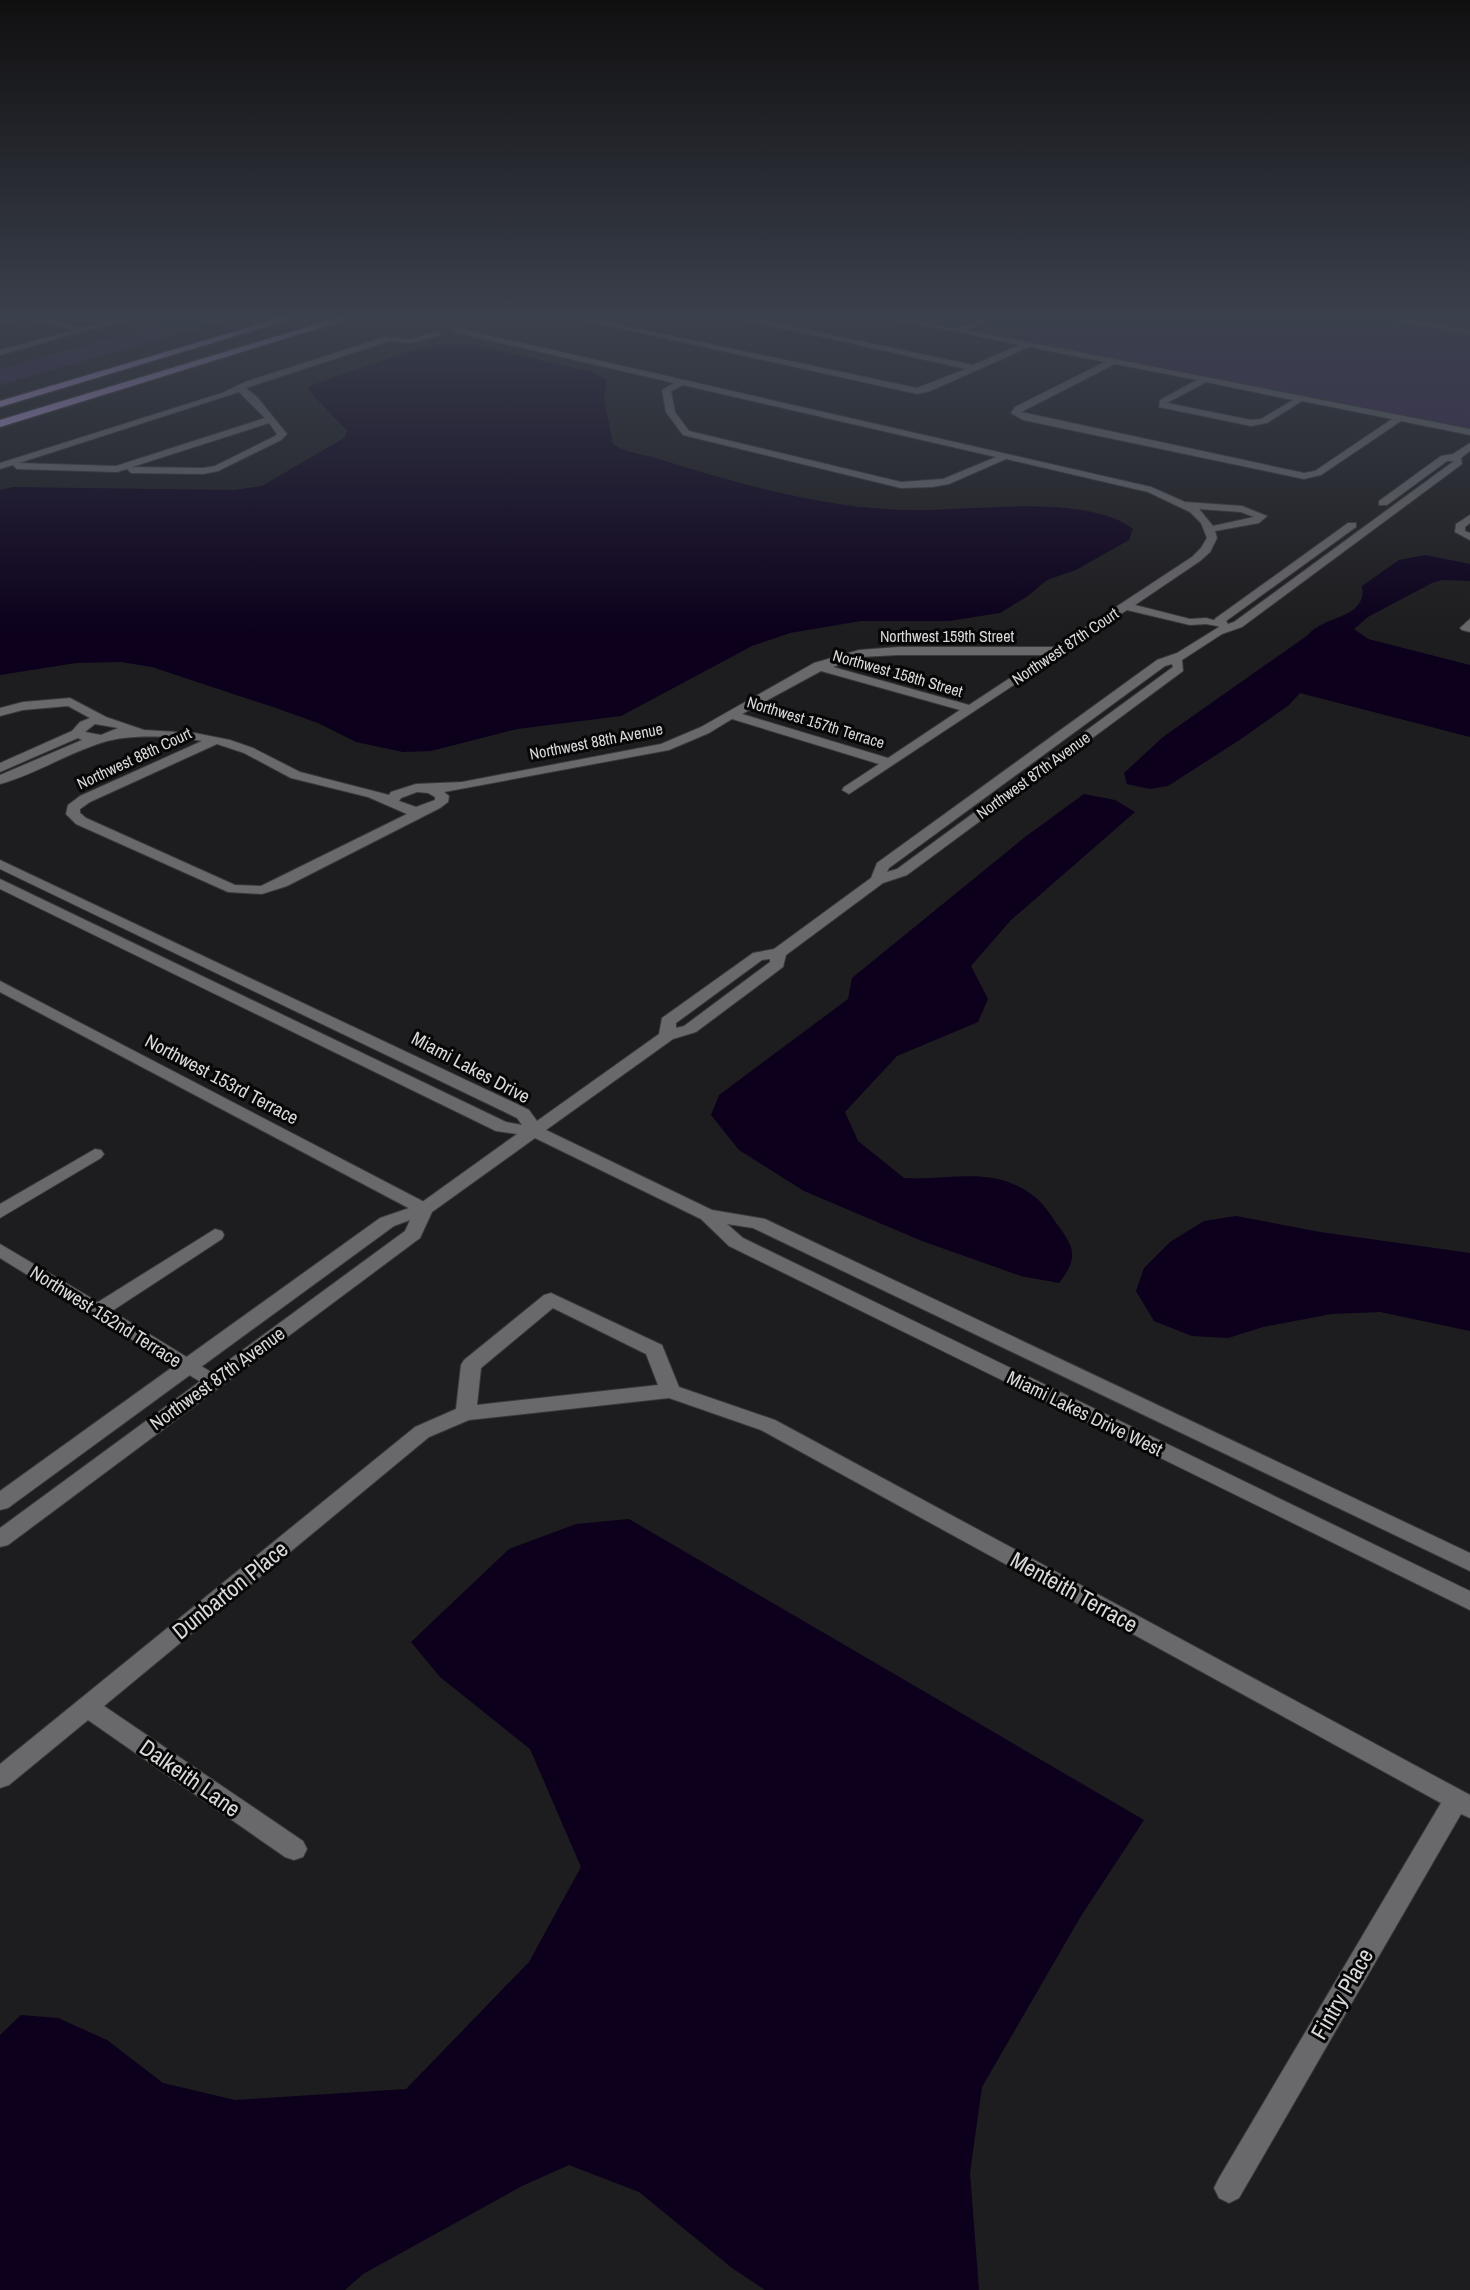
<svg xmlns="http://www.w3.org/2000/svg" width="1470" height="2290" viewBox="0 0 1470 2290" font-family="'Archivo Narrow',sans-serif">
  <rect width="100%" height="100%" fill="#1d1c1e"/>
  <path fill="#3a2750" d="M196,314h50l-246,71v-16z
    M1060,314h290l120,20v94l-493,-96 -2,-3 23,-10 36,6z"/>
  <path fill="#0c001c" d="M444,344h27l121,28 15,8 -3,19 9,45c12,9 31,10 46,15 81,25 168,51 254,51 57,1 174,-17 220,19l-4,11 -53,30 -29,10 -19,16 -28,17 -51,8h-88l-71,12 -38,13 -131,70 -104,13 -86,22 -28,1 -47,-10 -38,-19 -45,-16 -121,-40 -31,-5 -45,1 -76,12v-185l13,-3 221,3 28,-4 82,-48 3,-7 -37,-39 -1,-6 104,-36z
    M1425,555l45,9v17l-28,-1 -10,3 -64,34 -14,12 14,10 102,26v72l-170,-44 -11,12 -48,34 -73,47 -18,3 -23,-5 -3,-11 39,-36 145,-102c15,-20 60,-16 54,-49l37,-26z
    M1084,794l31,6 20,12 -124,108 -40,46 17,33 -10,23 -81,34 -52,56 13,29 46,37c47,3 89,-14 131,19 9,7 17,20 24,30 17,22 18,33 0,56l-38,-7 -99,-35 -118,-50 -65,-41 -28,-35 8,-20 129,-96 4,-21 173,-141z
    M1236,1216l84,16 150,21v78l-90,-19 -49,2 -68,13 -35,11 -36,-2 -38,-15 -18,-30 8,-23 26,-26 34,-21z
    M629,1519l515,301 -63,96 -99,171 -12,86 9,117h-214l-33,-22 -93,-76 -70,-27 -47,21 -159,88 -18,16h-345v-255l21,-20 37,3 49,22 56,43 72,17 171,-11 123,-127 52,-95 -51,-118 -90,-72 -29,-35 98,-93 67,-25z"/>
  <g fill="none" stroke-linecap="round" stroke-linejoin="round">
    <g stroke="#39383a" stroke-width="2">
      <path id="street" d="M20,314c21,0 46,15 65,13 21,-2 39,-14 60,-13l-145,41v-5l74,-20 -49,-13 -25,6v-4z
        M555,314h14l348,74 49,-19 -246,-55h14l239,51 46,-20 -148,-31c25,-1 70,17 88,13 16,-2 27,-13 43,-13l-35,16 503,99v6l-69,-14 -80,54 -17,4 -281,-59 -12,-7 4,-6 90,-45 -76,-15 -99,44 -13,3zM1115,364l82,16 -37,20 -1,7 92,19 16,-3 35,-22 90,18 -77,52 -11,2 -283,-61zM1206,382l87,18 -32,19 -10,1 -84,-17z
        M1358,314h17l95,16v4z
        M457,328l694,159 34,15 57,4 25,10 -8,7 -44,8 2,7 -7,14 -10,9 -65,44 55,14 16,-1 22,6v4l-22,-4 -16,1 -63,-15 -278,184 -7,-4 2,-3 35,-23 -147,-45 -23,14 -40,17 -225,42 5,4 -1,6 -8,6 -153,78 -25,8 -34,-2 -152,-68 -10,-10 2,-9 12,-9 122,-55c-33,-5 -76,-8 -107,4 -32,11 -62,30 -95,39v-9l82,-35 -4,-2 -78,34v-9l72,-32 8,-9 10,-4 -22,-12 -45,4 -23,6v-8l23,-6 47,-4 36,19 38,13 51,3 35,7 23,8 47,24 89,23 2,-3 25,-8 46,-2 199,-38 40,-17 113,-64 45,-13 39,-3h157l137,-90 9,-9 6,-10 -6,-15 -11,-11 -42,-20 -142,-33 -57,25 -17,3 -31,1 -218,-53 -17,-23 -4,-22 12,-7 -220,-51zM683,385l313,72 -53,22 -42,3 -212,-51 -14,-19 -4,-21zM1199,509l42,3 13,5 -41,9zM898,655h147l-76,50 -136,-38 27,-10zM821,671l139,39 -72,48 -146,-44zM95,724l23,4 -17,7 -16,-3zM217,744l27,9 47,25 77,19 39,17 -146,72 -26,-1 -149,-67 -6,-5v-4l10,-7zM417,792l11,1 7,4v3l-19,7 -17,-6 2,-3z
        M438,331l3,4 -30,8 -22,-2 -143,47 11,9 30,37 -6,6 -63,31 -15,3 -72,-1 -4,-4 -10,3 -100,-3 -4,-4 -13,4v-6l222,-70 23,-11 140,-45 26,2zM239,392l26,26 -149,48 -97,-3zM269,423l8,11 -2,2 -60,30 -12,2 -71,-1z
        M1470,515v8l-5,4v4l5,2v7l-15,-8 1,-8z
        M1470,619v13l-8,-2 -2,-2z
        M0,981l430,224 3,4 -3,4h-12l-418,-221z
        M95,1149l6,1 3,4 -3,4 -101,60v-14z
        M215,1229l7,2 2,4 -2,4 -110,72 107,66 3,5 -3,5 -7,2 -212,-131v-14l98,58z
        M551,1293l111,52 17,42 96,33 695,375v23l-9,-4 -222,384 -10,5 -10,-5 -5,-10 5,-10 222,-375 -680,-373 -92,-32 -200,22 -40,17 -325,269 199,135 4,8 -4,8 -9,3 -9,-3 -197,-137 -79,65 -9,3v-24l415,-337 41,-18 5,-44 3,-5 80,-65zM553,1308l93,46 12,31 -181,20 4,-37z"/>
    </g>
    <g stroke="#39383a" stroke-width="2">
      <path id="secondary" d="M1470,443v8l-9,7 1,6 -220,163 -20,7 -40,26 1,11 -276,204 -24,8 -97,72 -3,12 -87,65 -23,7 -127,91 166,80 53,9 705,334v18l-717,-343 -26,-4 16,14 727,353v19l-741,-364 -28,-27 -166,-81 -103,74 -12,26 -412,307 -8,2v-19l405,-297 5,-11 -16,6 -386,282 -8,2v-19l380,-273 38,-13 99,-71 -21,-3 -496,-242v-10l506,243 16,3 -5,-7 -8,-4 -509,-245v-9l521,246 8,4 8,11 122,-87 3,-16 91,-65 21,-4 97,-71 6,-15 280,-203 20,-7 42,-26 -5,-7 2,-2 132,-95h8v4l-130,94 2,3 6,-2 220,-161h-7l-60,44h-8v-4l62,-45 12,-2zM1172,664l1,3 -276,202 -10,3 2,-4 276,-202zM770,959v3l-86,64 -8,2v-5l86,-63z"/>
    </g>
    <g stroke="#39383a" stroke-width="3">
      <path id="highway" d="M294,314h14l-308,93v-6z
        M350,314h14l-364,113v-7z"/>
    </g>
    <use href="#street" fill="#69686b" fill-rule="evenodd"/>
    <use href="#secondary" fill="#69686b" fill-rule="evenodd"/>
    <use href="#highway" fill="#b89bdf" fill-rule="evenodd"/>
  </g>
  <linearGradient id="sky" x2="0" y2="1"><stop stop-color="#100f10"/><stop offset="0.5" stop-color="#3a404c"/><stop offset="1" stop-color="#3a404c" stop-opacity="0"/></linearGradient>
  <rect width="1470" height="634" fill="url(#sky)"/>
  <g text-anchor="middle" stroke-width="6" stroke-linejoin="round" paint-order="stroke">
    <g font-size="16" fill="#d9d8da" stroke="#070707">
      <text x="947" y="642">Northwest 159th Street</text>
      <text transform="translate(1065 646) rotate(-34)" y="6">Northwest 87th Court</text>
      <text transform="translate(898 673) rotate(16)" y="6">Northwest 158th Street</text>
      <text transform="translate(816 722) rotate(17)" y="6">Northwest 157th Terrace</text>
      <text transform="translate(596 741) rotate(-11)" y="6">Northwest 88th Avenue</text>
      <text transform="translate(134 758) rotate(-25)" y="6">Northwest 88th Court</text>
      <text transform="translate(1033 775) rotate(-36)" y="6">Northwest 87th Avenue</text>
    </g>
    <g font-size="19" fill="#d9d8da" stroke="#070707">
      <text transform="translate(471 1067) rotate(28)" y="7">Miami Lakes Drive</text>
      <text transform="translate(222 1079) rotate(28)" y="7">Northwest 153rd Terrace</text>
      <text transform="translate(106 1316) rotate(32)" y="7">Northwest 152nd Terrace</text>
      <text transform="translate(217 1378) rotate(-36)" y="7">Northwest 87th Avenue</text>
      <text transform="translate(1085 1413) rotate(26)" y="7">Miami Lakes Drive West</text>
    </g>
    <g font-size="23" fill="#d9d8da" stroke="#070707">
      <text transform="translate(230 1590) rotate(-39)" y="8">Dunbarton Place</text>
      <text transform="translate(1074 1592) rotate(29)" y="8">Menteith Terrace</text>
      <text transform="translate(190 1778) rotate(35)" y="8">Dalkeith Lane</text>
      <text transform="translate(1342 1994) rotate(-60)" y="8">Fintry Place</text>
    </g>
  </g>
</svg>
